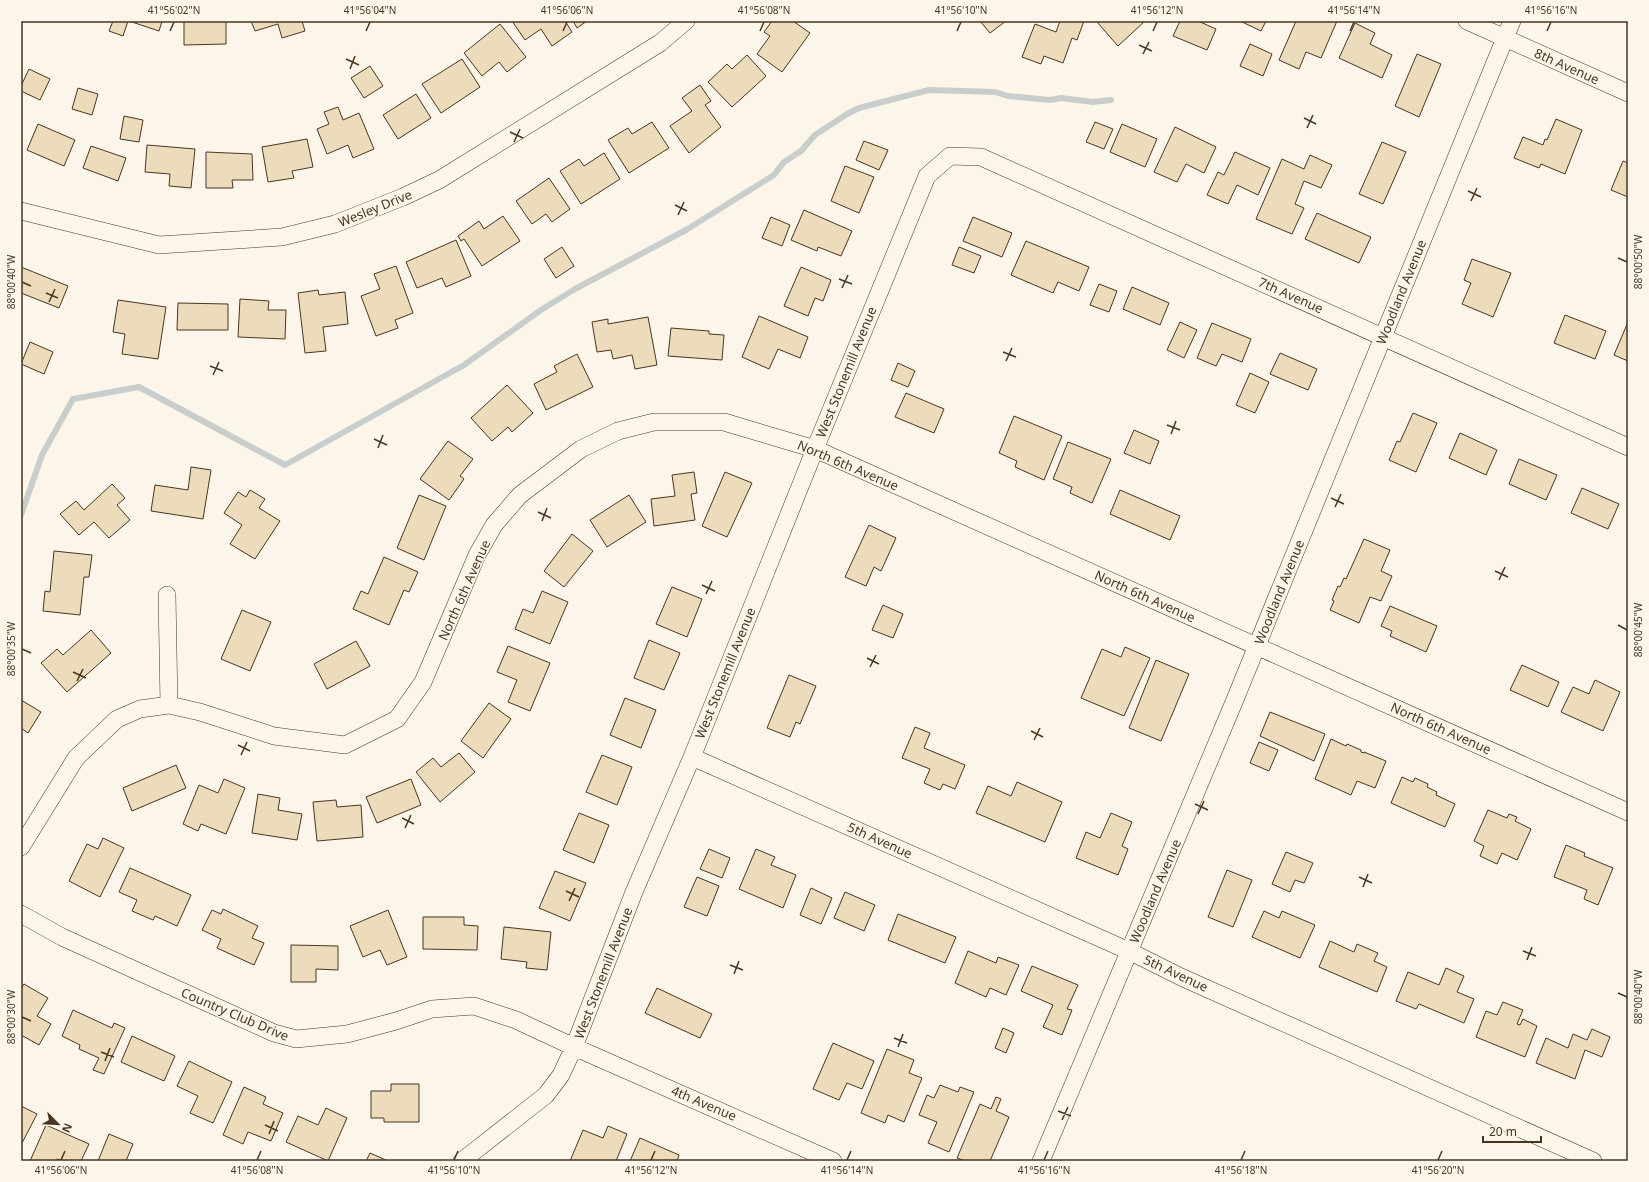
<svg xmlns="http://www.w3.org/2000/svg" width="1649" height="1182" viewBox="0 0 1649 1182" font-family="'Noto Sans',sans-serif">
  <rect width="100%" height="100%" fill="#fbf6e9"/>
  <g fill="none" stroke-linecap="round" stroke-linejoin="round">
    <path stroke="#c9cecd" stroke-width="6" d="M21,515l21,-60 31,-56 66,-12 146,78 179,-100 77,-55 34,-21 111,-59 43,-27 45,-28 10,-13 17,-11 14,-16 32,-21 12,-6 70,-18 66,2 13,4 42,4 11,-2 32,4 18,-2"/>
  </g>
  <path fill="#ecdcbc" stroke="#4a3520" d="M113,21h15l-5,15 -14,-5z
    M129,21h33l-3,10z
    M184,21h42v23l-42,1z
    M251,21h51l3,10 -23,7 -4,-14 -23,7z
    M512,21h53l7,11 -20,14 -11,-17 -16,11z
    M573,21h14l-10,7z
    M772,21h21l17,12 -28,39 -25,-18 13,-18 -6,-4z
    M980,21h26l-16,12z
    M1060,21h24l-7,19 -5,-2 -9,25 -19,-7 -3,8 -19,-7 13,-33 21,8z
    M1098,21h47l-27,25 -21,-24z
    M1180,21h18l18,8 -9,21 -34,-14z
    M1240,21h26l-5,10z
    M1296,21h41l-16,37 -15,-6 -7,17 -20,-9z
    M1355,23l20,10 -5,11 22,11 -10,23 -43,-20z
    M500,24l26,33 -19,15 -8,-10 -17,14 -18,-23z
    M1250,44l22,10 -9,22 -23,-10z
    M1417,54l24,10 -22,53 -24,-11z
    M747,55l19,21 -34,31 -24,-25 19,-18 5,5z
    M462,59l18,28 -39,26 -19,-29z
    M370,66l13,20 -19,12 -13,-20z
    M29,69l21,10 -10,21 -19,-9v-5z
    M700,85l11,16 -6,4 16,22 -32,26 -19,-27 22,-15 -10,-13z
    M78,88l20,6 -6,21 -20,-6z
    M416,94l15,24 -33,21 -15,-24z
    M338,107l5,13 16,-7 15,36 -21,9 -5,-13 -21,9 -10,-25 12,-5 -5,-12z
    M124,116l19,4 -4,22 -19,-3z
    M1556,119l26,11 -17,44 -24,-10 -2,4 -25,-10 9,-21 20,8 2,-6 2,1z
    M652,122l17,26 -40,25 -21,-33 20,-12 4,6z
    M1095,122l18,7 -9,20 -18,-7z
    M38,124l37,16 -11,26 -37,-16z
    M1122,124l35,15 -12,28 -35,-15z
    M1175,127l41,20 -12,26 -18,-9 -9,18 -23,-10z
    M307,139l6,28 -21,4 2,7 -26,4 -6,-35z
    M864,141l24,9 -9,20 -23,-10z
    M1382,142l24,10 -23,52 -24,-10z
    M147,145l48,4 -4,39 -22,-2 1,-12 -25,-2z
    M91,146l35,12 -8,23 -35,-13z
    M206,152l46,2 1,26h-21l1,8h-27z
    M1235,152l35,16 -12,27 -21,-10 -9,19 -21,-9 11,-23 6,3z
    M604,153l16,26 -39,25 -21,-33 19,-12 5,7z
    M1310,155l22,10 -11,23 -17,-7 -9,23 9,4 -12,26 -36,-15 26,-60 22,10z
    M1623,161l5,2v34l-17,-7z
    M845,166l29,11 -15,36 -28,-12z
    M549,178l21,31 -18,13 -6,-8 -14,10 -16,-23z
    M804,210l48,21 -11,25 -23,-9 -1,4 -26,-11z
    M1317,213l54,24 -12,26 -54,-24z
    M503,216l17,25 -38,25 -18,-27 -3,2 -3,-5 21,-15 5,8z
    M771,217l19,8 -8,21 -20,-8z
    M973,217l39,16 -10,24 -39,-16z
    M456,240l15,36 -25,11 -4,-9 -25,10 -11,-26z
    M1026,241l63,26 -10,24 -21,-9 -5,11 -42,-18z
    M562,247l12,19 -18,12 -12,-19z
    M959,247l22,9 -7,17 -22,-8z
    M1472,259l39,14 -18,44 -31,-13 9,-21 -7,-3z
    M396,266l17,47 -18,7 3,8 -22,8 -15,-40 19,-7 -6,-15z
    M21,267l47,19 -9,22 -38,-15z
    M801,267l30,13 -8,21 -8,-3 -7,18 -24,-10z
    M1099,284l18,7 -8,21 -19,-7z
    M1132,287l37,16 -9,22 -37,-16z
    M318,290l1,5 26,-3 3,32 -25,3 3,24 -21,2 -7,-60z
    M240,299l29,2 -1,9h18l-1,29 -47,-2z
    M118,300l48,7 -8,52 -36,-5 3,-20 -12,-2z
    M178,303l50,1v26h-51z
    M1565,315l41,16 -11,28 -41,-16z
    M759,316l49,21 -8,21 -22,-9 -9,20 -27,-12z
    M648,317l9,48 -22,4 -3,-14 -19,4 -2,-9 -14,2 -5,-30 16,-3v5z
    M1180,322l17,8 -13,28 -17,-8z
    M1628,322v39l-14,-6z
    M1212,323l39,16 -9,23 -20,-8 -6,12 -19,-8z
    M671,328l38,3v3l15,1 -2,25 -54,-4z
    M30,342l23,10 -9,22 -23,-10z
    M1280,353l37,16 -9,21 -38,-16z
    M577,354l16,33 -47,23 -12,-26 23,-12 -3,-6z
    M898,363l17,8 -7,16 -17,-7z
    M1250,373l19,9 -14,31 -19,-8z
    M507,385l26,28 -21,19 -4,-5 -16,14 -21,-23z
    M906,393l38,16 -10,24 -39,-16z
    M1413,413l24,10 -21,49 -27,-12 8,-19 3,1z
    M1014,416l48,20 -18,44 -29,-13 2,-6 -18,-8z
    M1134,430l25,11 -9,23 -26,-11z
    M1460,433l37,17 -11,25 -37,-17z
    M448,441l25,18 -13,17 4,3 -15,21 -29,-21z
    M1068,442l43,17 -19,44 -22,-10 2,-6 -19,-8z
    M1519,459l38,16 -11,25 -37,-16z
    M191,467l20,3 -8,49 -52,-8 4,-26 33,5z
    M694,472l3,21 -6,1 4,26 -41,6 -3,-27 24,-3 -3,-21z
    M725,472l27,11 -25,54 -25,-11z
    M112,484l13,14 -8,7 13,15 -21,18 -15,-16 -15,13 -19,-21 16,-13 8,9z
    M1582,488l37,16 -11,25 -37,-16z
    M250,490l15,9 -6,9 21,13 -25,38 -25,-15 12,-19 -18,-12 14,-21 8,5z
    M1120,490l60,26 -10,24 -60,-26z
    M419,495l27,11 -22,54 -27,-12z
    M629,495l17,27 -39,25 -17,-27z
    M869,525l27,13 -15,33 -7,-4 -8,19 -21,-9z
    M572,534l21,17 -29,36 -20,-16z
    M1364,539l26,11 -9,21 11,5 -11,25 -11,-4 -11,26 -29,-13 4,-9 -2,-1 6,-14 2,1 4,-9 2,1z
    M54,551l38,4 -3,22h-5l-4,38 -37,-4 2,-20 5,1z
    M384,557l34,15 -9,20 -5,-2 -15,35 -36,-16 8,-18 7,3z
    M672,587l30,12 -15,38 -31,-13z
    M542,591l26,11 -18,42 -35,-15 8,-20 10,4z
    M883,605l20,9 -10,24 -21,-8z
    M1390,606l47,20 -11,26 -36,-16 2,-5 -11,-5z
    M242,610l29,12 -21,49 -29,-12z
    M91,630l20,23 -44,39 -26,-29 16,-14 6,6z
    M649,640l31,13 -16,37 -30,-12z
    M356,641l14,25 -43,23 -13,-25z
    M508,646l42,17 -20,48 -22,-9 9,-22 -20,-8z
    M1125,647l25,11 -26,58 -43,-18 21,-49 19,8z
    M1156,660l33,14 -28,67 -32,-13z
    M1522,665l37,17 -11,25 -38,-17z
    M789,675l27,11 -16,38 -4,-2 -6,15 -23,-9z
    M1595,680l25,12 -17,39 -42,-19 12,-25 16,7z
    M625,698l31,12 -15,38 -31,-13z
    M21,700l20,12 -13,21 -7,-5z
    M489,703l22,16 -28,39 -22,-17z
    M1270,712l55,22 -11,27 -54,-25z
    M915,727l15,6 -6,15 41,17 -10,24 -12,-5 -3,6 -16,-7 6,-14 -28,-11z
    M1331,739l15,7 1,-2 14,6v2l3,1v-1l22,9 -11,27 -18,-7 -6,14 -36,-16z
    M1259,742l19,8 -9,21 -19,-8z
    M459,753l16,19 -35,30 -24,-30 17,-14 8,9z
    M602,755l30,12 -15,38 -31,-13z
    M176,765l10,23 -54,23 -9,-23z
    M1402,777l11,5 2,-4 13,6 -1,3 10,5 -1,3 19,9 -10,23 -54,-24z
    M224,779l21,9 -19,46 -25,-10 -3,7 -15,-7 16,-39 19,8z
    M411,779l10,26 -44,18 -11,-26z
    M1017,782l45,20 -17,40 -69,-29 12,-27 23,10z
    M258,794l22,4 -2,12 24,4 -5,26 -45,-7z
    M336,800l1,7 24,-2 2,32 -46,4 -4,-39z
    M1488,810l19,8 2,-4 8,3 -2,4 16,8 -14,31 -15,-7 -5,11 -17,-8 4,-10 -10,-5z
    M579,813l30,12 -15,38 -31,-13z
    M1111,813l21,9 -10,24 6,3 -10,26 -42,-17 10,-26 14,6z
    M103,838l21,10 -24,49 -31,-16 18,-37 11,5z
    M1566,845l19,8 -1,3 29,12 -15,37 -14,-6 3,-9 -33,-13z
    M709,849l21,9 -8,20 -22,-9z
    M756,849l19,8 -4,8 25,10 -13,33 -44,-19z
    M1286,852l27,11 -9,20 -9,-3 -5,12 -18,-8z
    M130,868l61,27 -14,31 -22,-10 -2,4 -21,-9 5,-11 -18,-8z
    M1227,870l25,10 -19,47 -25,-10z
    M555,871l31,12 -16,38 -31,-13z
    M697,877l22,9 -12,30 -23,-9z
    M811,888l21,10 -11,26 -21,-9z
    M845,892l30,13 -11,26 -30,-13z
    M223,909l35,17 -6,12 12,5 -10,22 -37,-17 4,-9 -19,-9 10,-20 9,4z
    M388,910l19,47 -20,8 -7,-15 -17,7 -13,-31z
    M1264,911l15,7 3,-7 33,14 -15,33 -48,-21z
    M898,914l58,23 -11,26 -57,-23z
    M423,917h41v8l14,1 -1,24 -54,-1z
    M504,927l47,5 -4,38 -21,-2 1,-6 -26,-3z
    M1330,941l24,11 3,-8 21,9 -4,8 13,6 -10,25 -58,-25z
    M291,945l47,1v24l-22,-1v13h-25z
    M968,951l28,12 2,-6 21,8 -13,30 -16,-7 -4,9 -31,-14z
    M1032,966l46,19 -11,24 5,1 -10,25 -19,-8 10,-22 -32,-14z
    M1446,968l18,8 -7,16 17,7 -10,24 -45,-19 -3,5 -20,-8 12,-29 31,13z
    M24,984l24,14 -11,18 14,8 -12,21 -18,-10v-46z
    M657,988l55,26 -12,24 -55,-25z
    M1503,1002l20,8 -6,14 3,1 3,-6 14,7 -12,31 -49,-20 10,-26 11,4z
    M73,1010l39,18 2,-5 11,5 -21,46 -11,-4 6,-12 -20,-9 1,-4 -18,-9z
    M1003,1028l11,5 -8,20 -11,-5z
    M1592,1029l18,8 -8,20 -17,-7 -10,29 -39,-16 10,-25 22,10 5,-14 14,6z
    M132,1036l43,20 -11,25 -43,-19z
    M833,1043l41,18 -12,28 -15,-6 -8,17 -26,-11z
    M887,1049l27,11 -5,13 13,5 -18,44 -16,-7 -3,8 -24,-10z
    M189,1061l43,21 -19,41 -23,-10 8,-17 -21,-10z
    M391,1084h28v38h-35v-4h-13v-27h20z
    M940,1085l18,7 2,-5 14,5 -25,60 -21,-9 9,-21 -18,-7 8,-20 7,3z
    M244,1087l22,10 -3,7 20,9 -12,28 -23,-9 -5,12 -20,-9z
    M996,1097l5,2 -5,12 13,6 -19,44h-25l-8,-3 23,-54 11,5z
    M21,1106l16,8 -16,31z
    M326,1108l21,10 -19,43 -42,-19 12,-26 20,9z
    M46,1125l43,19 -8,17h-18l-6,-2 -1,2h-26z
    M608,1126l19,8 -11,27h-46l13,-31 20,8z
    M109,1134l24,10 -7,17h-28z
    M640,1138l39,17 -2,6h-47z
    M370,1153l18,8h-22z"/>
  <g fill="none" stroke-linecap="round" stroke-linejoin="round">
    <g stroke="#4a3520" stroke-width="18">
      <path id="minor" d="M1467,21l161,72
        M21,211l138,34 123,-8 53,-13 68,-27 36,-17 221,-137 26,-22
        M167,595l2,110
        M692,757l437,194 52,26 412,184
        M21,847l55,-89 41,-39 23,-10 29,-4 31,7 74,24 71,9 52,-26 26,-37 54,-127 17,-30 26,-30 61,-46 37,-18 36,-9h70l91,27 813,363
        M21,914l41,23 212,96 22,6 51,-5 49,-13 36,-12 42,-3 42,14 58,27 259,114
        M462,1161l84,-66 15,-20 13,-28 60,-155 58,-135 123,-308 112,-273 23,-20 31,1 647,290
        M1041,1161l193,-459 278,-681"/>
    </g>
    <use href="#minor" stroke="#fbf6e9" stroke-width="17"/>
  </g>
  <path fill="none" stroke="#4a3520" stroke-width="1.5" d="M170,31l4,-9M366,31l4,-9M563,31l4,-9M760,31l4,-9M957,31l4,-9M1153,31l4,-9M1350,31l4,-9M1547,31l4,-9M1139,45l13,6M1143,54l6,-12M346,59l13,6M350,69l5,-13M1304,118l12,6M1307,128l6,-13M510,132l13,6M514,142l6,-13M1468,191l13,6M1471,201l6,-13M675,205l12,6M678,215l6,-13M1618,258l9,4M839,279l13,5M22,282l9,4M842,288l6,-13M46,293l12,5M49,302l6,-13M1003,352l13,5M1006,361l6,-13M210,366l13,5M213,375l6,-13M1167,425l13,5M1171,434l5,-13M374,439l13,6M378,448l5,-13M1331,498l13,6M1335,507l6,-13M538,512l13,6M542,521l5,-13M1495,571l13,6M1499,580l6,-13M702,585l13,6M706,594l6,-13M1618,625l9,5M22,649l9,4M867,658l12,6M870,667l6,-12M73,672l13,6M77,681l6,-12M1031,731l12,6M1034,740l6,-12M238,745l12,6M241,755l6,-13M1195,804l13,6M1198,814l6,-13M402,818l12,6M405,828l6,-13M1359,877l13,6M1363,887l5,-13M566,891l13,6M569,901l6,-13M1523,951l13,5M1527,960l5,-13M730,965l13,5M734,974l5,-13M1618,993l9,4M22,1017l9,4M894,1038l13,5M898,1047l5,-13M101,1052l13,5M105,1061l5,-13M1058,1111l13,5M1062,1120l6,-13M265,1125l13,6M269,1134l5,-13M61,1160l4,-9M257,1160l4,-9M454,1160l4,-9M651,1160l4,-9M847,1160l4,-9M1044,1160l4,-9M1241,1160l4,-9M1438,1160l4,-9"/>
  <g text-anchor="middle" stroke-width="3" stroke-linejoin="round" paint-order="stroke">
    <g font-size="13" fill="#4a3520" stroke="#fbf6e9">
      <text transform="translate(1567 66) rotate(24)" y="5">8th Avenue</text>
      <text transform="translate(375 208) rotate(-22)" y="5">Wesley Drive</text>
      <text transform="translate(1401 292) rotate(-68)" y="5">Woodland Avenue</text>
      <text transform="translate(1291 295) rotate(24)" y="5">7th Avenue</text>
      <text transform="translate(846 372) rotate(-68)" y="5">West Stonemill Avenue</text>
      <text transform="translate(848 465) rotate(23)" y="5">North 6th Avenue</text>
      <text transform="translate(464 590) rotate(-66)" y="5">North 6th Avenue</text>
      <text transform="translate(1279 592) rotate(-68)" y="5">Woodland Avenue</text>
      <text transform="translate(1145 596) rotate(24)" y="5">North 6th Avenue</text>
      <text transform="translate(725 673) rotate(-68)" y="5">West Stonemill Avenue</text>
      <text transform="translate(1441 728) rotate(24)" y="5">North 6th Avenue</text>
      <text transform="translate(880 840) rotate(24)" y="5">5th Avenue</text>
      <text transform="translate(1155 891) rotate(-67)" y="5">Woodland Avenue</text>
      <text transform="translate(603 973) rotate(-69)" y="5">West Stonemill Avenue</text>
      <text transform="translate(1176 973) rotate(25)" y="5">5th Avenue</text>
      <text transform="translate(235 1014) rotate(23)" y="5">Country Club Drive</text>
      <text transform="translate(704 1103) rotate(23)" y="5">4th Avenue</text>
    </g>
  </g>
  <rect width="1649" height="1182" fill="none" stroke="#fbf6e9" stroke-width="44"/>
  <g transform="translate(58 1124) rotate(114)" stroke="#fbf6e9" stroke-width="3" paint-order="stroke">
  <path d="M0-3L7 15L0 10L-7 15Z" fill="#4a3520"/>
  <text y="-6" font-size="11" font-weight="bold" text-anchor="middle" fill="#4a3520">N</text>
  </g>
  <path d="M1483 1136v6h58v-6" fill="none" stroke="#4a3520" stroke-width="2"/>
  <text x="1489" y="1136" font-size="12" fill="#4a3520" stroke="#fbf6e9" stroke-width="3" paint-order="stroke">20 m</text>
  <rect x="22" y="22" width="1605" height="1138" fill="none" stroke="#4a3520" stroke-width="1.5"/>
  <g font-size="10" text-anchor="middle" fill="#4a3520">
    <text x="174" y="14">41°56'02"N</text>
    <text x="370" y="14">41°56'04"N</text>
    <text x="567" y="14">41°56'06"N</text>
    <text x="764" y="14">41°56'08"N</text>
    <text x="961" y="14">41°56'10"N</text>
    <text x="1157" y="14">41°56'12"N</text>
    <text x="1354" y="14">41°56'14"N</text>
    <text x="1551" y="14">41°56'16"N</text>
    <text transform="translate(1638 262) rotate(-90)" y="4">88°00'50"W</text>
    <text transform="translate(11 282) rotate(-90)" y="4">88°00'40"W</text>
    <text transform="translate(1638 630) rotate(-90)" y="4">88°00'45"W</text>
    <text transform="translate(11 649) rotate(-90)" y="4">88°00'35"W</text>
    <text transform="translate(1638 997) rotate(-90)" y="4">88°00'40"W</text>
    <text transform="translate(11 1017) rotate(-90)" y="4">88°00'30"W</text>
    <text x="61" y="1174">41°56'06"N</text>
    <text x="257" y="1174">41°56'08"N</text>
    <text x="454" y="1174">41°56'10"N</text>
    <text x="651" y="1174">41°56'12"N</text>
    <text x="847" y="1174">41°56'14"N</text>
    <text x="1044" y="1174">41°56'16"N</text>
    <text x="1241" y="1174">41°56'18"N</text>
    <text x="1438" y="1174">41°56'20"N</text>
  </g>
</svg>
